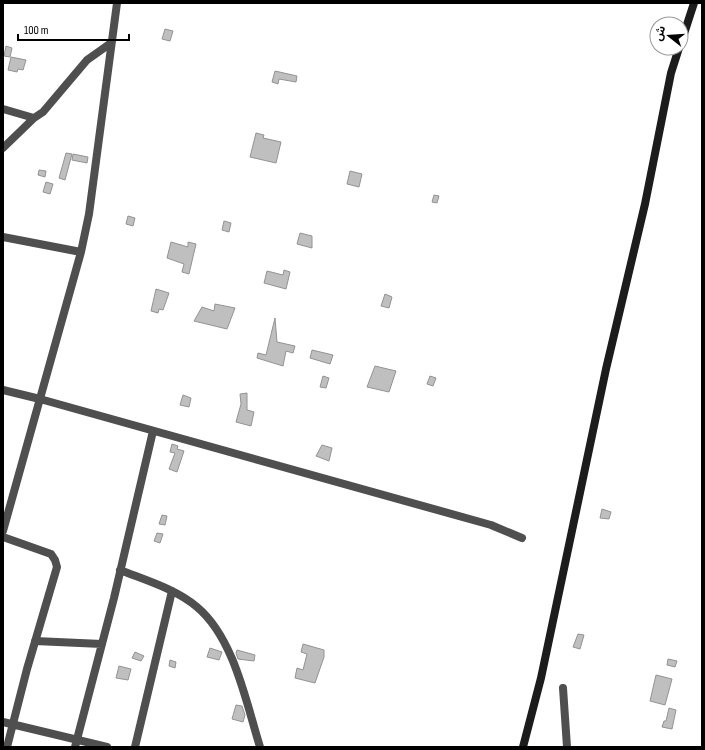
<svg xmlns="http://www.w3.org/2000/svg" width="705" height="750" viewBox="0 0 705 750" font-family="'Sofia Sans Condensed','Noto Sans Arabic',sans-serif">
  <rect width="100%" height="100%" fill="#fff"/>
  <path fill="#bfbfbf" stroke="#939393" d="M165,29l8,2 -3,10 -8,-2z
    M6,46l6,2 -2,9 -6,-1z
    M11,57l15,3 -3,10 -5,-1 -1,3 -9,-2z
    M275,71l22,5 -1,6 -17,-3 -1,5 -6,-2z
    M256,133l8,2 -1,3 18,4 -5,21 -26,-6z
    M66,153l6,1 -7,26 -6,-2z
    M73,154l15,3 -1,6 -15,-3z
    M39,170l7,1 -1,6 -7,-2z
    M350,171l12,3 -3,13 -12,-3z
    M46,182l7,2 -3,10 -7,-2z
    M434,195l5,1 -2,7 -5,-1z
    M128,216l7,2 -2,8 -7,-2z
    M224,221l7,2 -2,9 -7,-2z
    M300,233l12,3v12l-15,-4z
    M171,242l17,5v-5l8,2 -7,30 -7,-2 2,-8 -17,-6z
    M284,270l6,2 -4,17 -22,-6 3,-12 16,4z
    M156,289l13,4 -6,17 -4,-1 -1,4 -7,-2z
    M385,294l7,3 -3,11 -8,-2z
    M215,304l20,4 -8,21 -33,-8 8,-14 12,4z
    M275,318l2,24 18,4 -2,7 -7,-2 -3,15 -26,-8 1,-5 8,2z
    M312,350l21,5 -3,9 -20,-6z
    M375,366l21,5 -7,21 -22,-5z
    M323,376l6,2 -3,10 -6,-1z
    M430,376l6,2 -3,8 -6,-2z
    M247,393v17l7,2 -3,14 -15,-4 5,-18 -1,-10z
    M183,395l8,3 -2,9 -9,-2z
    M172,444l6,2 -1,3 7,2 -7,21 -8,-3 6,-16 -5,-1z
    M322,445l10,3 -3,13 -13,-5z
    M602,509l9,3 -2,7 -9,-1z
    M162,515l5,1 -2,9 -6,-1z
    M157,533l6,1 -3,9 -6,-2z
    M578,634l6,1 -4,14 -7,-2z
    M303,644l21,6v7l-9,26 -20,-5 2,-10 6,2 4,-16 -6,-2z
    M210,648l12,4 -3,8 -12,-3z
    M237,650l18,5 -1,6 -16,-2 -2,-6z
    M135,652l9,4 -3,5 -9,-3z
    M668,659l9,2 -2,6 -8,-2z
    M170,660l6,2 -1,6 -6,-2z
    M119,666l12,3 -3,11 -12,-2z
    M656,675l16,4 -7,26 -15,-4z
    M236,705l6,1 3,9 -2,7 -11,-3z
    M669,708l7,2 -4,19 -10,-2 2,-6h2z"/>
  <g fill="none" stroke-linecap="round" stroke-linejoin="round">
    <path stroke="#4f4f4f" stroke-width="8" d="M3,109l31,9 9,-6 44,-52 24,-17
      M3,148l31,-30
      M3,237l78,15
      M3,390l37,9 451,126 31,13
      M3,531l78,-279 8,-38 28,-211
      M3,537l48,17 4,6 2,7 -30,102 -20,78
      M120,570c25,10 56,19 77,37 37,31 49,95 63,140
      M35,641l67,3
      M563,688l4,59
      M3,722l104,25
      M75,747l39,-149 39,-167
      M135,747l37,-156"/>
    <path stroke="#1c1c1c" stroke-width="8" d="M681,43l13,-40
      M523,747l18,-69 65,-309 39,-165 26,-131 8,-25"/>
  </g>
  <rect width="705" height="750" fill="none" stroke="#000000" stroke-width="8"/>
  <g transform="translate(669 36) rotate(287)"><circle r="19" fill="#ffffff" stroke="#999999"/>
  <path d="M0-3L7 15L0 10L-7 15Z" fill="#000000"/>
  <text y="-6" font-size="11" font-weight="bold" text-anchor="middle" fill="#000000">ش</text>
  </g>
  <path d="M18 34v6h111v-6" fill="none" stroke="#000000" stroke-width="2"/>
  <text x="24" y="34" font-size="12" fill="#000000" stroke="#ffffff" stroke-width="3" paint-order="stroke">100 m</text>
</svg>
